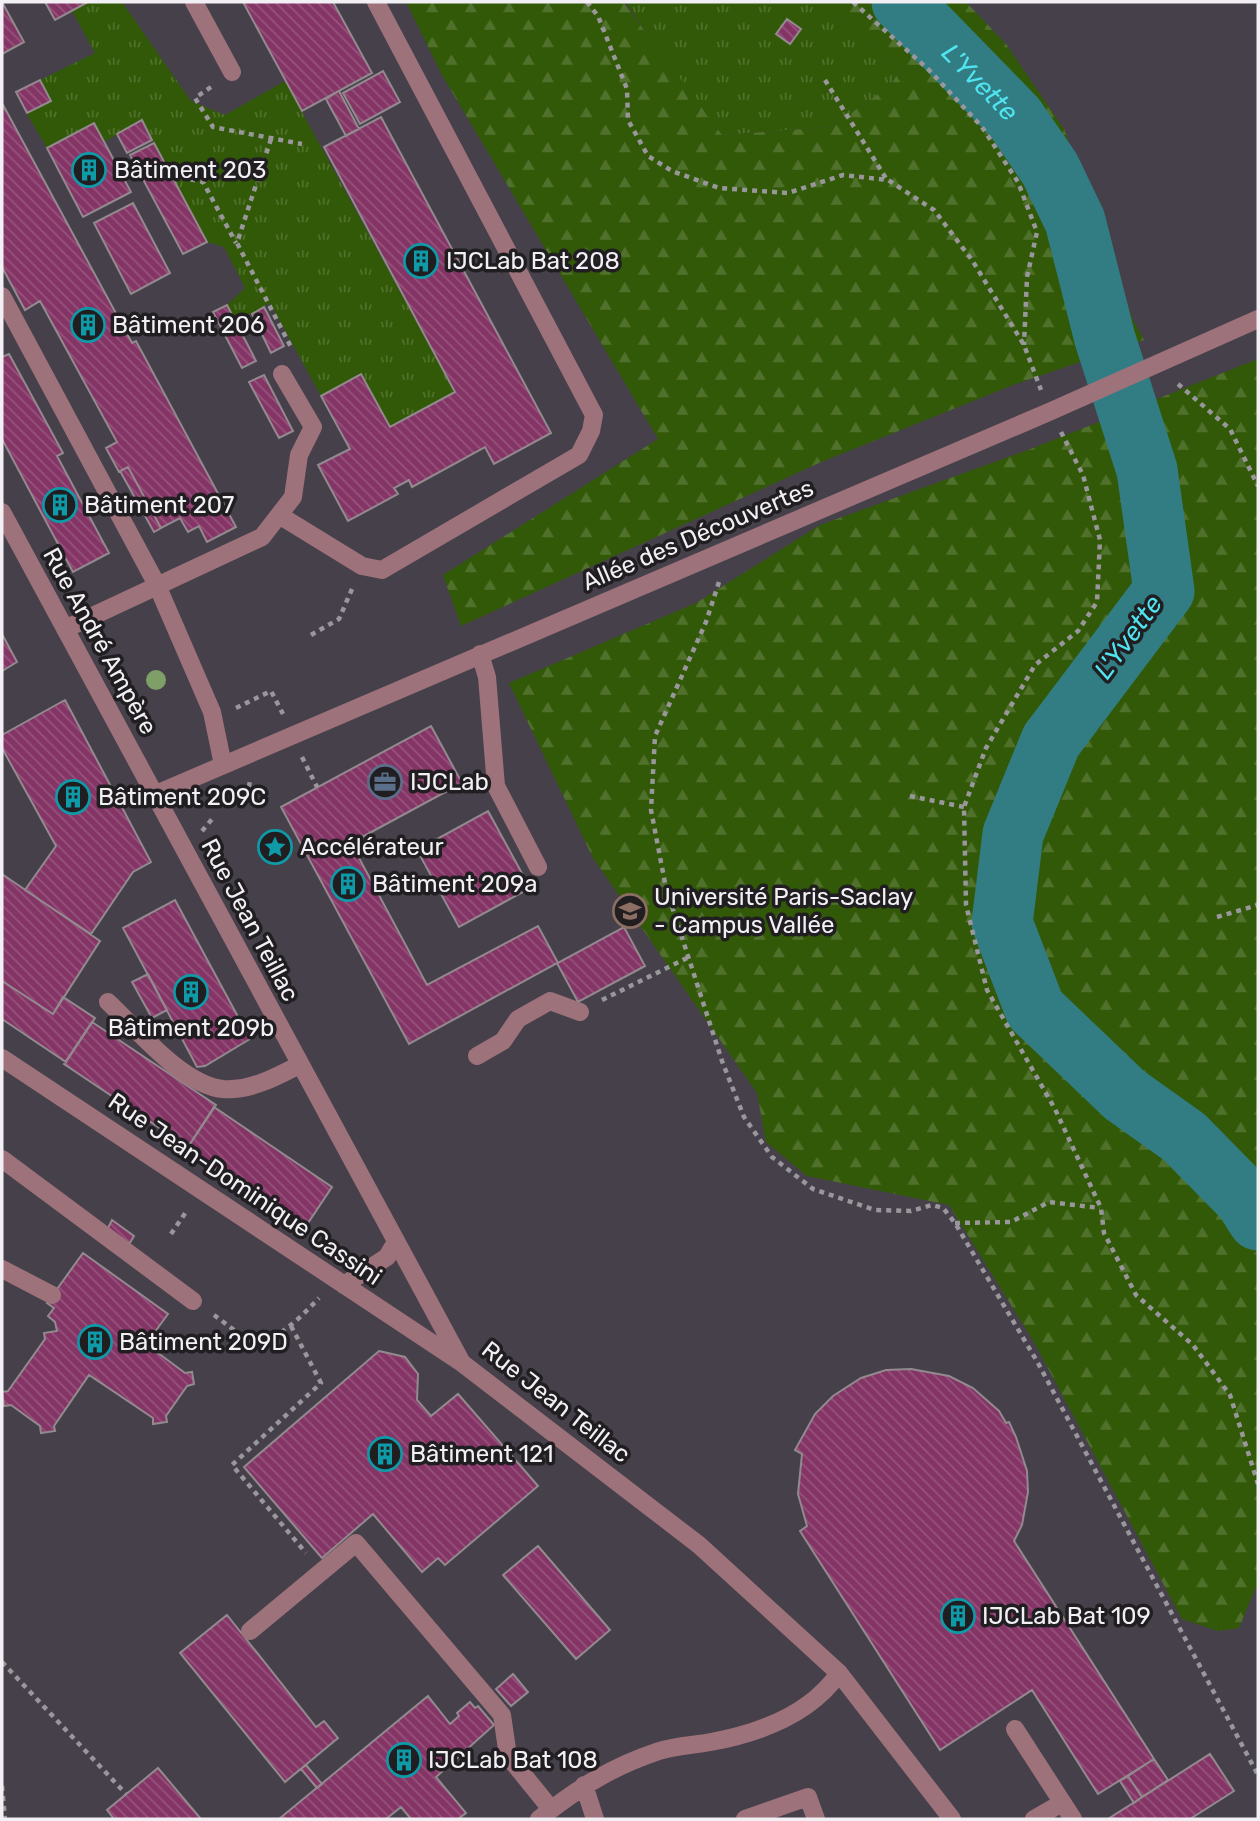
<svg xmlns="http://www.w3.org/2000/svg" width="1260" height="1821" viewBox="0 0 1260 1821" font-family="Rubik,sans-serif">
  <defs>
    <pattern id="grass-tufts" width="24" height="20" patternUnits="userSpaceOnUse" patternTransform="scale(1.75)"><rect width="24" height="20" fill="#325907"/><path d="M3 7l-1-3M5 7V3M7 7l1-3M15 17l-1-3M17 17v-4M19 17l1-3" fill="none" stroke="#50712c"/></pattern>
    <pattern id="forest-firs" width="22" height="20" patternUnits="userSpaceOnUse" patternTransform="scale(1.75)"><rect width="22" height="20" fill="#325907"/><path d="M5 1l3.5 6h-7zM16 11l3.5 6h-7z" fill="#50712c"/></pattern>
    <pattern id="building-back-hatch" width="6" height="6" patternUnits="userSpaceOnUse" patternTransform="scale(1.75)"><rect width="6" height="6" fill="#843566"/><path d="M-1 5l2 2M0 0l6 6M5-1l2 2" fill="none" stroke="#96537c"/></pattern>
  </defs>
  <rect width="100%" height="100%" fill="#39363c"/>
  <path fill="#46404a" d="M2,2h1256v1817h-1256z"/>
  <path fill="url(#grass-tufts)" d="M88,2h34l69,99 34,14 60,-34 170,311 -65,35 -29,-53 -40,22 -51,-93 -18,11 -18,3 -7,-12 18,-17 -21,-41 -17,-5 -65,-121 -38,21 -10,-19 -47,25 -20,-34 23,-13 -10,-21 55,-27 -23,-42z
    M625,2h194l82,67 -11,17 -59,41 -110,8 -46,-60z"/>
  <path fill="url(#forest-firs)" d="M406,2h217l99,133 109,-8 59,-41 11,-17 -82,-67h147l40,42 58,85 69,191 11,20 -131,45 -194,78 -358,163 -18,-51 215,-136 -216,-364z
    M1258,359v1223l-19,46 -21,3 -36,-12 -148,-277 -85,-137 -142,-29 -41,-34 -9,-49 -164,-235 -84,-175 187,-80 124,-78 208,-75z"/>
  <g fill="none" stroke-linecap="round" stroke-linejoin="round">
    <path stroke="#327d84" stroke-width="61" id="s1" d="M902,2l113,116 35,51 25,52 30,118 42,131 17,121 -113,150 -38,93 -11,89 33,86 90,86 59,42 60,61 14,22"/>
  </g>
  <path fill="url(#building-back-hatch)" stroke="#928a8e" stroke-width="2" d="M2,2l22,40 -22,12z
    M45,2h43l-33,18z
    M243,2h90l39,71 -70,38z
    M787,19l14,10 -11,15 -14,-10z
    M383,71l17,31 -40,22 -17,-31z
    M40,80l11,21 -24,12 -11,-21z
    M339,91l20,38 -13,7 -20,-37z
    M2,103l130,240 4,-2 100,186 -29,15 -8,-16 -11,6 -8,-14 -19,10 -33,-61 -9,5 -13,-24 11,-6 -77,-141 -15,9 -23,-43z
    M381,117l170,316 -57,31 -9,-17 -73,40 -3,-7 -15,8 4,6 -50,27 -30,-56 32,-16 -29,-53 40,-22 29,53 65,-35 -131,-245z
    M142,120l10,20 -25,13 -10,-19z
    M94,123l37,69 -48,25 -36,-69z
    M154,143l53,99 -24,12 -53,-99z
    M133,203l37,70 -39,21 -37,-71z
    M227,305l29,56 -14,7 -29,-56z
    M264,307l20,39 -13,7 -19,-39z
    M9,354l54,99 -6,3 52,97 -36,19 -71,-133v-82z
    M264,375l29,56 -14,7 -30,-56z
    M128,467l33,61 -7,4 -34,-61z
    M2,634l15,28 -15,9z
    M65,700l86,162 -18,10 -42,62 -66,-44 31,-44 -54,-98v-13z
    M431,726l31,57 -111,60 76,142 111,-59 20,37 66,-36 21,39 -67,36 -21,-39 -148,81 -128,-237z
    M488,811l42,77 -71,39 -42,-77z
    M2,874l98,67 -47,73 -51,-33z
    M175,900l75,139 -45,27 -8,1 -74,-139z
    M148,974l19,36 -15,8 -20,-36z
    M2,981l51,33 10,-17 32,21 -29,44 -64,-43z
    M92,1022l124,83 -28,42 -124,-83z
    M214,1107l118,80 -28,42 -118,-79z
    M112,1220l22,16 -5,8 -21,-16z
    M83,1253l85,61 -22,30 39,29 7,-1 2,12 -7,2 -21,30 1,6 -14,2v-6l-64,-43 -35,51 1,5 -14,2 -1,-7 -29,-21 -7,1 -2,-14 6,-1 37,-52 -1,-6 13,-2 -2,-9 -7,-6 6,-8 -7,-5z
    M379,1351l26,6 13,17 -1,26 14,16 27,-22 80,92 -93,79 -7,-7 -16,14 -49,-58 -51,44 -78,-91z
    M911,1369l38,7 24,12 26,23 7,12 3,-1 7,15 11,34 1,21 -6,33 -8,16 140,218 -56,35 -66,-104 -92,60 -140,-219 7,-5 -9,-32 4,-40 -7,-4 20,-36 18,-18 28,-18 25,-8z
    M538,1546l72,84 -34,29 -73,-84z
    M227,1615l89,112 8,-6 14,17 -53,44 -105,-129z
    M513,1674l15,18 -17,14 -15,-17z
    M428,1696l22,28 9,-8 -2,-3 13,-11 5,6 3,-2 16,19 -58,52 30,36 -8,6h-47l-10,-12 -15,12h-107z
    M1210,1754l24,37 -44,28h-82z
    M1154,1759l14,21 -26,17 -14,-21z
    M306,1765l16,19 -5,4 -16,-19z
    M158,1768l43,51h-87l-7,-9z
    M1128,1776l14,21 -8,6 -14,-22z"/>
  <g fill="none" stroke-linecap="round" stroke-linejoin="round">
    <path stroke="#99979c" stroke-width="4.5" stroke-dasharray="5 5" stroke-linecap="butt" d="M587,2l11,14 29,73 1,31 20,36 24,15 47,17 69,5 55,-18 45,5 46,30 38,50 52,85 17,45
      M853,2l76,68 53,57 36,55 19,50 -10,45 -3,68
      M825,80l62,100
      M211,87l-16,11 18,29 89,17
      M271,139l-34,104 55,106
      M171,175l32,7 33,61
      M1178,384l52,45 28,57
      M1061,432l22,43 17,65 -3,62 -19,29 -43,34 -49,83 -22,59 2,98 21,85 68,119 46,99 3,25 32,62 57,50 37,50 28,89
      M719,582l-13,40 -51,114 -4,74 15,78 56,173 22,56 28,40 41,32 62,21 36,1 21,-6 11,3 12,15 83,140 220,412
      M311,635l28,-16 13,-30
      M236,708l35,-17 12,23
      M302,757l15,30
      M910,796l54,11
      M247,797l3,-16
      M202,831l11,-13
      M1217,917l41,-12
      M602,1000l87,-43
      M955,1223l56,-1 38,-20 51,6
      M171,1234l15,-22
      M214,1315l40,30c28,-9 45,-26 65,-47
      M291,1326l30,57 -89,82 74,88
      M2,1662l124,132
      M2,1786l3,33"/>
    <path stroke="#9d727a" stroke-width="18" d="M194,2l38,70
      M2,296l155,289 55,127 11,53
      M2,512l460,851 237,182 140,128 113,146
      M279,515l83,51 20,4 197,-115 12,-24 3,-16 -218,-413
      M65,629l197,-92 31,-40 6,-42 14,-28 -31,-53
      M480,654l7,23 9,109 42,81
      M156,794l893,-382 209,-93
      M108,1002c29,27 74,83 115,87 27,2 53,-12 76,-24
      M477,1056l26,-15 15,-22 32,-18 30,11
      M2,1058l460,305
      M2,1159l191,142
      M2,1269l50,26
      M344,1285l43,-28 9,-15
      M250,1631l106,-88 146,172 6,41 43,53
      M1015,1729l58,90
      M584,1785l11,34
      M539,1819c39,-31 72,-52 120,-68 16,-5 35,-6 52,-9 49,-9 99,-27 128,-69
      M745,1819l63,-22 8,22
      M1034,1819l28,-16"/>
  </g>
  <circle fill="#7ea066" cx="156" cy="680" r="10"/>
  <defs>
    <g id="building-ring" transform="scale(1.75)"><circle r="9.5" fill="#201e21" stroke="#0f9aa8" stroke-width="1.5"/><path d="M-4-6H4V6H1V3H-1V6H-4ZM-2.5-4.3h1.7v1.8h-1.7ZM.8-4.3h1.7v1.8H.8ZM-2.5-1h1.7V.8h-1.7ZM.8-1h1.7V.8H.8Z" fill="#0f9aa8"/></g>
    <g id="office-ring" transform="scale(1.75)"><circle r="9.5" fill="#201e21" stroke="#5c6f8a" stroke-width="1.5"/><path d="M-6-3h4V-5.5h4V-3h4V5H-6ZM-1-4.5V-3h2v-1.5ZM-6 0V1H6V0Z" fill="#5c6f8a"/></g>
    <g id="sight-ring" transform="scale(1.75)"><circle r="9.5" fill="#201e21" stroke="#0f9aa8" stroke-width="1.5"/><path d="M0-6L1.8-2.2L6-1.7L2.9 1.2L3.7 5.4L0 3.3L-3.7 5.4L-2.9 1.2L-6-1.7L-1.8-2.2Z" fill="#0f9aa8"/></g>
    <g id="university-ring" transform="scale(1.75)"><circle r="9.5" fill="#201e21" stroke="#8d6e63" stroke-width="1.5"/><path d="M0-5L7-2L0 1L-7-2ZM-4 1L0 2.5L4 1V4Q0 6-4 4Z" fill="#8d6e63"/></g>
  </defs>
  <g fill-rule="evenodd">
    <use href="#building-ring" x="89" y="170"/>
    <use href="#building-ring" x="421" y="261"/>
    <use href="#building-ring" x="88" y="325"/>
    <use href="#building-ring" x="60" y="505"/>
    <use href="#office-ring" x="385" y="782"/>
    <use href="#building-ring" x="73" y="797"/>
    <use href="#sight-ring" x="275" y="847"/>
    <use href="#building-ring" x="348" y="884"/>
    <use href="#university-ring" x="630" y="911"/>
    <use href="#building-ring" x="191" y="992"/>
    <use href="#building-ring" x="95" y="1342"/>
    <use href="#building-ring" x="385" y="1454"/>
    <use href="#building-ring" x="958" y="1616"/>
    <use href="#building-ring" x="404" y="1760"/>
  </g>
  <g text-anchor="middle" stroke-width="7" stroke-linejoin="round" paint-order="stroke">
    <g font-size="24" fill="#f2f0f4" stroke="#201e21" text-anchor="start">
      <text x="114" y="178">Bâtiment 203</text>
      <text x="446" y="269">IJCLab Bat 208</text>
      <text x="112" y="333">Bâtiment 206</text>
      <text x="84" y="513">Bâtiment 207</text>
      <text x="410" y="790">IJCLab</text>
      <text x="98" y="805">Bâtiment 209C</text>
      <text x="300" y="855">Accélérateur</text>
      <text x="372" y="892">Bâtiment 209a</text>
      <text x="654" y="905">Université Paris-Saclay<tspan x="654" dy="28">- Campus Vallée</tspan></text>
      <text x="191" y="1036" text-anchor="middle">Bâtiment 209b</text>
      <text x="119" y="1350">Bâtiment 209D</text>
      <text x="410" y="1462">Bâtiment 121</text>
      <text x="982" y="1624">IJCLab Bat 109</text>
      <text x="428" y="1768">IJCLab Bat 108</text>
    </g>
    <g font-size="24" fill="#f2f0f4" stroke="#201e21">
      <text transform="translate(698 535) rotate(-23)" y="8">Allée des Découvertes</text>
      <text transform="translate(100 641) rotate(61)" y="8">Rue André Ampère</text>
      <text transform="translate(250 920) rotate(62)" y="8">Rue Jean Teillac</text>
      <text transform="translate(245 1189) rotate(34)" y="8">Rue Jean-Dominique Cassini</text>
      <text transform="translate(556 1402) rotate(38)" y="8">Rue Jean Teillac</text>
    </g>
    <g font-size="26" font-style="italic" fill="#50e3f0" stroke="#201e21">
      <text dy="9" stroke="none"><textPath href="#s1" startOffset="112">L'Yvette</textPath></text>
      <text transform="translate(1128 637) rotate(-54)" y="9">L'Yvette</text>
    </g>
  </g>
  <rect width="1260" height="1821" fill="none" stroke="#f2f0f4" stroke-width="7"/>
</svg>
